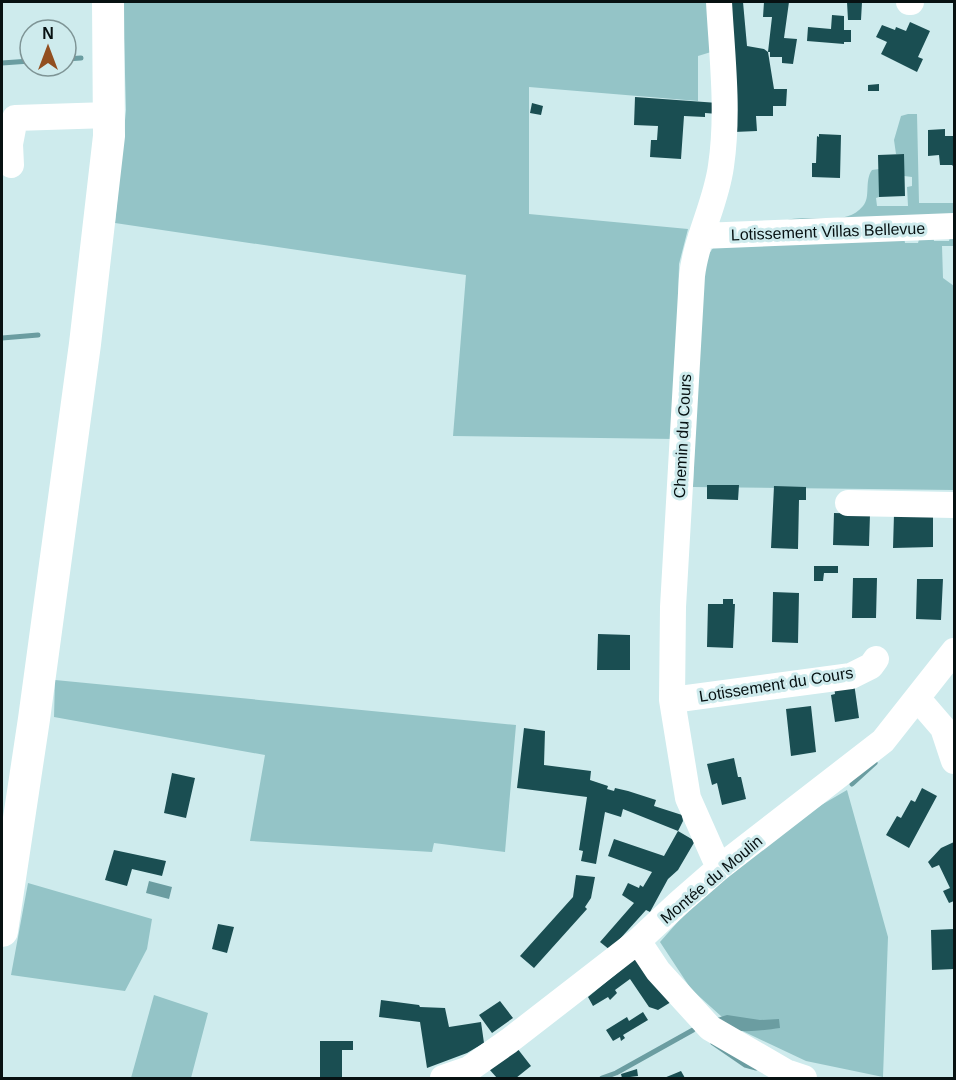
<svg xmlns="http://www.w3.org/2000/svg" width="956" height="1080" viewBox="0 0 956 1080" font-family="Helvetica,sans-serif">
  <rect width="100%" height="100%" fill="#ceebed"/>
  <path fill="#94c4c7" d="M123,2h587l1,50 -13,4v45l-169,-14v127l159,15 -9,35 -4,175 -222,-3 13,-161 -351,-52 11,-113z
    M908,114h9l2,89h35v13l-238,9 3,-2 63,-1c24,-11 63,7 81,-16 8,-9 1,-25 9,-36l7,-1v28l-3,1 1,8h31l-1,-19 5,-1v-9l-8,-1v-22h-8l-2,-14 7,-24z
    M951,234l3,1v11h-12l1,32 11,8v204l-261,-3 8,-221 12,-18 191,-11 1,6h13l2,-7 13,-1 1,6h15z
    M55,680l461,45 -11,127 -71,-9 -2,9 -182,-11 15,-86 -211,-38z
    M847,790l41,147 -5,140 -77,-16 -74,-35 -41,-37 -31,-47 60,-68 67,-49z
    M28,883l124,36 -5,30 -22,42 -114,-16z
    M154,995l54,18 -17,65h-60z"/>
  <path fill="#6b9da1" d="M149,881l23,6 -3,12 -23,-6z
    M727,1015l33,5 19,-1 1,9c-16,2 -38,6 -54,0 -4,-2 -8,-7 -12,-9z"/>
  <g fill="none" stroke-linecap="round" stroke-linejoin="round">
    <path stroke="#6b9da1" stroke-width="5" d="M66,59l15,-1
      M2,63l28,-2
      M2,338l36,-3
      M852,784l23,-21
      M713,1043l32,22 11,3
      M602,1078l14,-5 77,-43"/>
  </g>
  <path fill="#1a4e52" d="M726,2h17l4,44 17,3 4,3 6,37h13l-1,17h-13v10h-17l1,15 -23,1z
    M764,2h25l-5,36 13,1 -4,25 -11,-1v-6h-12v-5h-2l4,-35h-9z
    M847,2h15l-1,18h-13z
    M832,15l12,1v14h7v12h-7v2l-37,-3 1,-14 23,2z
    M910,22l20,9 -12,26 5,2 -6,13 -36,-18 6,-12 -11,-5 6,-12 13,5 1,-3 10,4z
    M879,84v7h-11v-6z
    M635,97l83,6v11l-13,-1v4l-21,-1 -3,43 -31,-2 1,-17h6l1,-14 -24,-1z
    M532,103l11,3 -2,9 -11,-2z
    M945,129v7h9v31l-2,-2h-12l-1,-10 -11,1v-26z
    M819,134l22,1 -1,43 -28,-1v-14h4l1,-27 2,1z
    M904,154l1,42 -26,1 -1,-42z
    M707,485h32l-1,15 -31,-1z
    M774,486l32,1v13h-7l-1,49 -27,-1z
    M834,513l36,1 -1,32 -36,-1z
    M894,514l39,1v32l-40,1z
    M814,566h24v7h-14l-1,8h-9z
    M853,578h24l-1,40h-24z
    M917,579h26l-2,41 -25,-1z
    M773,592l26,1 -1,50 -26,-1z
    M723,599h10v5h2l-2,44 -26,-1 1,-43h15z
    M598,634l32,1v35h-33z
    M854,683l5,35 -24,4 -4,-27 4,-1 -1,-8z
    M811,706l5,46 -25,4 -5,-47z
    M524,728l21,3 -1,34 47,6 -1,9 18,6 -1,3 7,2 1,-3 13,3 28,9 -2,6 28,9 1,6 -5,10 -55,-22 -2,8 -16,-5 -9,52 -15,-3 2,-10 -4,-1 8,-53 -70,-9z
    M734,758l4,19h3l5,22 -24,6 -5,-22 -5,2 -5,-21z
    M172,773l23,5 -9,40 -22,-5z
    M922,788l15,8 -28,52 -23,-13 11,-19 4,2 10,-18 4,2z
    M678,831l17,10 -17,29 -10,9 -18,33 -4,-2 -36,40 -10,-8 34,-39 -12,-8 6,-12 11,5 1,-3 3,2 9,-15 -44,-16 6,-17 50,17z
    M954,842v59l-5,2 -6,-12 7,-3 -11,-23 -7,3 -4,-6 13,-14z
    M114,850l52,11 -4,15 -30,-7 -5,17 -22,-6z
    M576,875l19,2 -4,21 -6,9 2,2 -53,59 -14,-12 53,-59z
    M218,924l16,3 -7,26 -15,-4z
    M954,929v40l-22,1 -1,-40z
    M638,956l33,46 -13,8 -9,-3 -19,-28 -15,11 2,3 -7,7 -2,-3 -15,9 -5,-9z
    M381,1000l38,5 1,2 25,1 4,19 32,-5 3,21 -17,10 -40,15 -7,-46 -41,-5z
    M500,1001l13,17 -21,15 -13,-18z
    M643,1012l5,8 -25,15 2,3 -4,3 -1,-4 -7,4 -7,-11 21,-13 2,4z
    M320,1041h33v9h-11v27h-22z
    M517,1048l14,18 -15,12h-19l-8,-9z
    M637,1069l1,7 -16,2 -1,-4z
    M681,1071l4,7h-21z"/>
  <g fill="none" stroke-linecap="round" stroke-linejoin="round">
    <path stroke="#fff" stroke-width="26" d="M909,2h2
      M11,165l-1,-21 5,-26 94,-3
      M701,236l253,-10
      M848,503l106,2
      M918,699l25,29 11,33
      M672,700l179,-24 20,-10 5,-7
      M719,868l-31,-70 -16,-98 1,-93 19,-331c4,-38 24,-72 29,-110 8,-54 1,-110 -2,-164
      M638,941l20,30 52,57 76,44 18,6
      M443,1078l26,-9 40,-28 129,-100 42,-39 39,-34 164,-127 71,-90"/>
    <path stroke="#fff" stroke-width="32" d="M2,931l32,-212 51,-375 24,-208 -1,-134"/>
  </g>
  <g text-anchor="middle" stroke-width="6" stroke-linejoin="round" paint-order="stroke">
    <g font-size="16" fill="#071112" stroke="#ceebed">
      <text transform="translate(828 231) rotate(-2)" y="6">Lotissement Villas Bellevue</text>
      <text transform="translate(682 436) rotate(-87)" y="6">Chemin du Cours</text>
      <text transform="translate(776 684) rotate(-9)" y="6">Lotissement du Cours</text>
      <text transform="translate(711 879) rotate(-40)" y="6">Montée du Moulin</text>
    </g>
  </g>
  <rect width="956" height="1080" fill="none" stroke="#071112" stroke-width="6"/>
  <g transform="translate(48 48)"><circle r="28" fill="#ceebed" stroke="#7e9495" stroke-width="1.5"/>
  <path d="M0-4.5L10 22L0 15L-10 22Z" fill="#924f20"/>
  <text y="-9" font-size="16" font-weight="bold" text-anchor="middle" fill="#071112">N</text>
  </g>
</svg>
